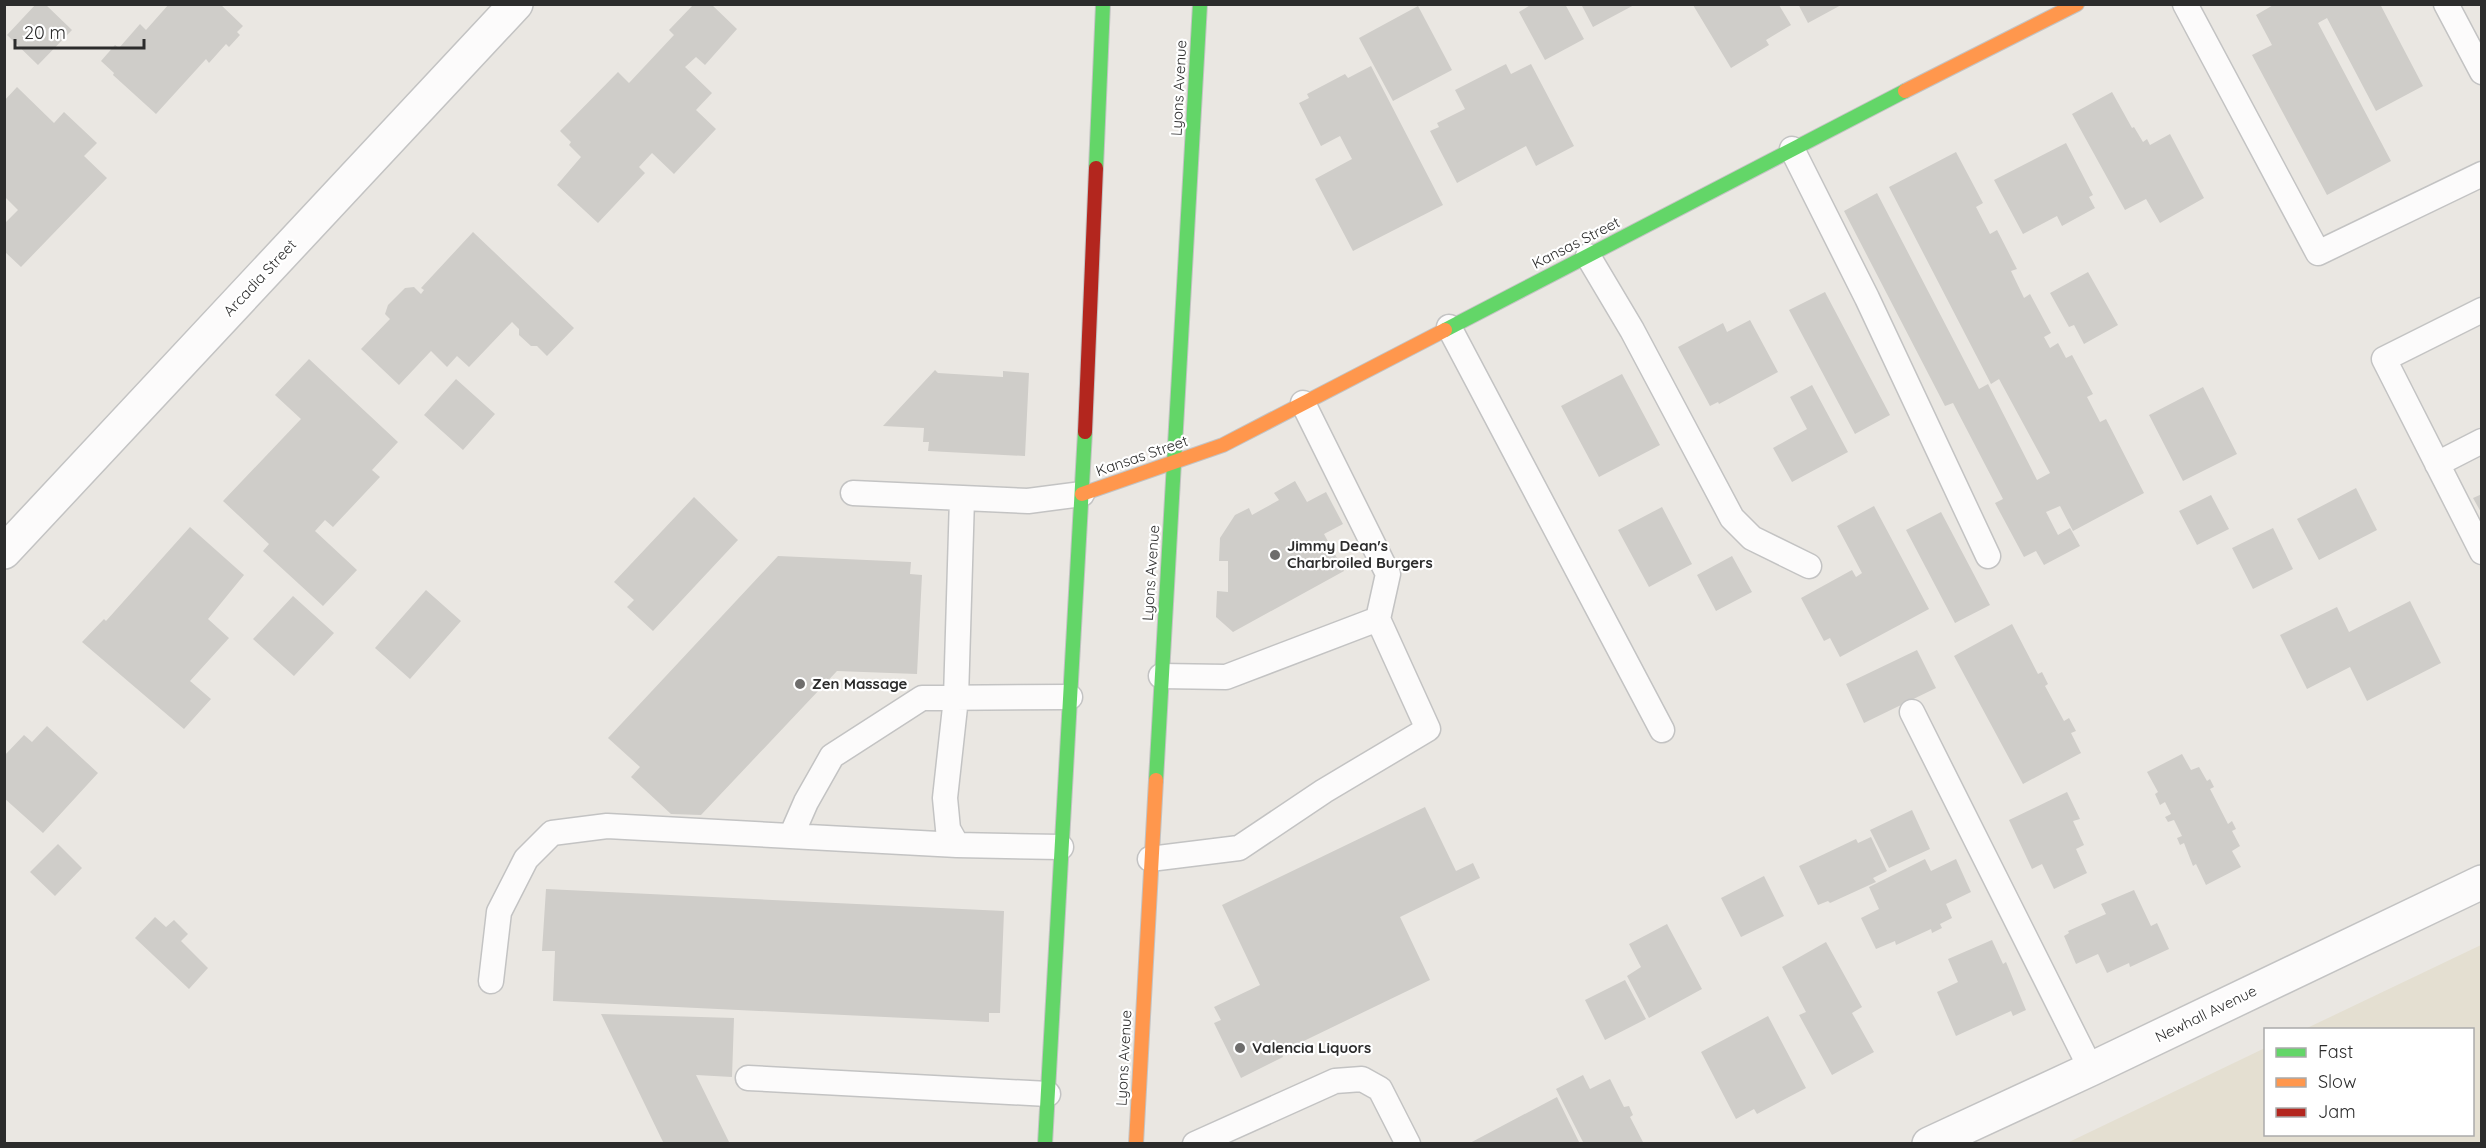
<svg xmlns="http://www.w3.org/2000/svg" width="2486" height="1148" viewBox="0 0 2486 1148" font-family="Quicksand,sans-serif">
  <rect width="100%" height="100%" fill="#eae7e2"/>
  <path fill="#e4dfd1" d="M2481,945v198h-414l198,-95 1,86h206v-104l-167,-1z"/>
  <path fill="#cfcdc9" d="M36,4h9l27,26 -34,35 -31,-30z
    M169,4h51l23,22 -6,6 3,3 -11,12 -3,-3 -17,19 -3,-4 -50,55 -43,-39 1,-2 -13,-12 14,-16 4,3 21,-24 6,6z
    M694,4h17l26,25 -32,36 -9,-8 -11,10 27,26 -16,17 20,19 -42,45 -22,-21 -13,14 6,6 -47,50 -41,-38 24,-28 -12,-12 2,-3 -11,-11 58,-59 11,11 45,-48 -5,-5z
    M1532,4h33l19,35 -39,21 -26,-48z
    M1581,4h55l-43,23z
    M1798,4h45l-35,19z
    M2275,4h105l43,82 -47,25 -49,-93 -9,5 73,138 -64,34 -75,-140 20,-10 -16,-30z
    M1693,5h86l12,20 -25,15 3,5 -38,23z
    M1418,6l34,64 -59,31 -34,-63z
    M1506,64l5,10 20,-10 43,82 -38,20 -10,-20 -69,37 -27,-52 9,-4 -2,-4 28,-14 -10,-19z
    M1371,66l72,139 -90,46 -38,-72 37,-20 -12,-23 -19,10 -22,-43 10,-5 -2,-4 38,-20 3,4z
    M17,87l37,36 10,-11 33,31 -13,13 23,22 -86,89 -17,-16v-27l14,-14 -14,-14v-95z
    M2112,92l20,36 2,-1 9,15 4,-3 3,6 20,-11 34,64 -44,25 -14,-24 -21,11 -53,-96z
    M2066,143l27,52 -4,2 6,11 -33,18 -5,-10 -34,18 -29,-54z
    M1956,152l27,51 -7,4 14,27 7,-4 20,39 -6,2 13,27 6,-4 21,39 -7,4 6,11 8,-5 8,15 6,-3 21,39 -6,3 13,25 6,-3 38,74 -71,38 -13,-25 -14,6 12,23 12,-7 10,18 -36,19 -8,-14 -12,6 -29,-54 8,-4 -50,-96 -8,3 -101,-195 33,-18 102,196 9,-5 49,96 13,-7 -51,-94 -8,5 -102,-197z
    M473,232l101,96 -27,28 -10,-10h-6l-12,-11v-6l-7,-7 -43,45 -12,-11 -10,11 -16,-16 -32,34 -38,-36 29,-30 -5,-5 3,-9 17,-17 9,-1 7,7 3,-4 -3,-2z
    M2088,272l30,53 -34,19 -10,-19 -5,2 -19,-34z
    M1825,292l65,123 -35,19 -66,-124z
    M1750,320l28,52 -59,32 -1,-2 -8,4 -32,-59 45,-24 4,9z
    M309,359l89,83 -26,28 8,7 -47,50 -8,-7 -10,11 42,39 -34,36 -60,-55 6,-7 -46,-43 78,-82 -26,-24z
    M935,370l3,3 65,4v-6l26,2 -4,83 -97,-5 1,-9h-6l1,-14 -41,-2z
    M1622,374l38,71 -61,32 -38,-71z
    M456,379l39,35 -32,36 -39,-35z
    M1812,385l36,67 -56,30 -19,-34 34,-19 -17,-32z
    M2203,387l34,67 -54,27 -34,-66z
    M1295,481l12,21 19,-10 17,32 -19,10 20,37 -111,61 -17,-15 1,-26 11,1v-31h-9l1,-23 15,-23 14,-7 3,7 27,-15 -5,-7z
    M2356,488l21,42 -58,30 -22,-41z
    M2482,494v20l-9,-16z
    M2211,495l18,34 -32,16 -18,-34z
    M694,497l44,43 -85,91 -26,-24 7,-7 -20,-18z
    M1874,506l55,103 -89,48 -10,-19 -6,3 -23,-43 51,-28 4,7 6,-4 -25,-47z
    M1662,507l30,57 -43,23 -31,-57z
    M1941,512l49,93 -35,18 -49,-93z
    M190,527l54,48 -36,44 21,19 -39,43 21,18 -27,30 -102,-87 22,-23 2,2z
    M2273,528l20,41 -40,20 -21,-41z
    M778,556l133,6 -1,12 12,1 -5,99 -80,-3 -136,144 -30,-1 -40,-37 9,-10 -32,-29z
    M1732,556l20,36 -36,19 -19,-36z
    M426,590l35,31 -51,58 -35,-31z
    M293,596l41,37 -40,43 -41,-37z
    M2410,601l31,62 -74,38 -17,-34 -43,22 -27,-54 57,-28 12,25z
    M2012,624l26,50 4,-2 6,12 -3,2 19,35 5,-3 7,13 -5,2 10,20 -58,31 -69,-128z
    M1917,650l19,38 -72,35 -18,-39z
    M47,726l51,47 -55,60 -39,-35v-42l20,-21 8,7z
    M2182,754l9,16 8,-3 8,14 3,-2 4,8 -4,2 18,35 4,-3 4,8 -4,2 8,15 -8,5 9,16 -35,18 -10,-21 -3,2 -9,-23 -4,2 -3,-7 5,-2 -8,-16 -6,2 -3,-5 6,-3 -6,-12 -5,3 -5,-11 3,-2 -11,-20z
    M2067,792l13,27 -7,2 11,24 -8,4 11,24 -33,16 -12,-25 -10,5 -23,-49z
    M1425,807l31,64 17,-8 7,15 -80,39 30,63 -149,72 2,5 -42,21 -27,-55 7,-3 -7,-13 46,-22 -38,-80z
    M1912,810l18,39 -41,19 -19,-38z
    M1871,837l16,34 -14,7 3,4 -46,21 -2,-2 -10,4 -19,-39 57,-27 2,4z
    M58,844l24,24 -27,28 -25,-24z
    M1925,859l6,12 25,-12 15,33 -25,12 6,14 -12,6 2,4 -10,5 -1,-4 -35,16 -1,-4 -19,8 -15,-31 18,-9 -10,-22z
    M1764,876l20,40 -43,21 -20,-39z
    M546,889l458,22 -4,102h-11v9l-436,-21 2,-50h-13z
    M2134,890l17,36 6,-3 12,26 -39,18 -1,-4 -22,10 -9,-19 -22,10 -12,-28 5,-3 -1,-2 38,-17 -5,-10z
    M155,917l11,10 8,-7 14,14 -7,7 27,27 -19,21 -54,-51z
    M1667,924l35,65 -53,29 -22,-42 14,-9 -12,-23z
    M1992,940l11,24 3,-2 20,48 -13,6 -2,-5 -55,25 -19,-44 21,-10 -10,-23z
    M1826,942l36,65 -10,6 22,39 -42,23 -33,-60 7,-3 -24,-45z
    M1625,980l21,39 -41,21 -20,-40z
    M601,1014l133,4 -2,59 -36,-2 34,69h-66z
    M1768,1016l38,72 -49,26 -3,-5 -18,10 -35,-67z
    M1583,1075l7,14 20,-10 14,28 5,-1 4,9 -3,2 14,27h-60l-28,-55z
    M1557,1097l23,47h-112z"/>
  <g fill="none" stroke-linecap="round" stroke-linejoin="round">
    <g stroke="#c3c3c3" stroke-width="27">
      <path id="lane" d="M2185,4l133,249 164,-79
        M2446,4l36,68
        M1792,149l75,149 121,258
        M1588,256l44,74 100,188 20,20 57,28
        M2482,310l-98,49 98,193
        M1449,327l213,403
        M2437,464l45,-23
        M853,493l175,8 54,-7
        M1161,676l65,1 152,-58
        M1912,712l179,357
        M792,834l14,-32 26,-46 90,-58 148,-1
        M957,845l-9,-16 -3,-31 11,-100 6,-200
        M1150,859l89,-11 85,-57 104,-62 -50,-110 10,-45 -85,-171
        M491,981l8,-69 27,-53 26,-26 55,-7 350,19 104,2
        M748,1078l300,16
        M1195,1144l140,-63 27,-2 18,10 28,55"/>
    </g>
    <g stroke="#c3c3c3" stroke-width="36">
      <path id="street" d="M4,552l512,-548
        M1929,1144l162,-75 391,-187"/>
    </g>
    <g stroke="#c3c3c3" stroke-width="16">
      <path id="fast" d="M1096,168l7,-164
        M1445,330l460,-239
        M1156,780l44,-776
        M1045,1144l40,-712"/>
    </g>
    <g stroke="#c3c3c3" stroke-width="16">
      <path id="slow" d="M1905,91l172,-87
        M1082,494l141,-49 222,-115
        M1136,1144l20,-364"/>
    </g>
    <g stroke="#c3c3c3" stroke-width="16">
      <path id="jam" d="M1085,432l11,-264"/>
    </g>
    <use href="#lane" stroke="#fcfbfb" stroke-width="24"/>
    <use href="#street" stroke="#fcfbfb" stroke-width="33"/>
    <use href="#fast" stroke="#63d668" stroke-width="14"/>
    <use href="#slow" stroke="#ff974d" stroke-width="14"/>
    <use href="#jam" stroke="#b3261e" stroke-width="14"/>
  </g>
  <g fill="#6e6d6c" stroke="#fff" stroke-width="2">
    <circle cx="1275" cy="555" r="6"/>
    <circle cx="800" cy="684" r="6"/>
    <circle cx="1240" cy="1048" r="6"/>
  </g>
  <g text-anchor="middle" stroke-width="4.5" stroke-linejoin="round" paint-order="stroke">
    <g font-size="15" fill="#2c2c2c" stroke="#fff">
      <text transform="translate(1179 88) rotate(-87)" y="5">Lyons Avenue</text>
      <text transform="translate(1576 243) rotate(-27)" y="5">Kansas Street</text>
      <text transform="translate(260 278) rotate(-47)" y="5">Arcadia Street</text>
      <text transform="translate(1142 456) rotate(-19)" y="5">Kansas Street</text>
      <text transform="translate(1151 573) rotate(-86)" y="5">Lyons Avenue</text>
      <text transform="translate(2206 1014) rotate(-26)" y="5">Newhall Avenue</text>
      <text transform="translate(1124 1058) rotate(-87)" y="5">Lyons Avenue</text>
    </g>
    <g font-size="15" font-weight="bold" fill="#2c2c2c" stroke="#fff" text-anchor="start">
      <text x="1287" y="551">Jimmy Dean's<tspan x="1287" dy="17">Charbroiled Burgers</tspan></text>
      <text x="812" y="689">Zen Massage</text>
      <text x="1252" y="1053">Valencia Liquors</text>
    </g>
  </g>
  <rect width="2486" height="1148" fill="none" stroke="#2c2c2c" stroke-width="12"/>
  <rect x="2264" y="1028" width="210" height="108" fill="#ffffff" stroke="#ababab" stroke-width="1.5"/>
  <rect x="2276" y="1048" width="30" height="9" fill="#63d668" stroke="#ababab" stroke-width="1.5"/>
  <text x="2318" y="1058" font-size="18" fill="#2c2c2c">Fast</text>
  <rect x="2276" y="1078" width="30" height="9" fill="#ff974d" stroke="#ababab" stroke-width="1.5"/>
  <text x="2318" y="1088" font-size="18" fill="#2c2c2c">Slow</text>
  <rect x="2276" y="1108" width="30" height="9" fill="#b3261e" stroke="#ababab" stroke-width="1.5"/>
  <text x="2318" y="1118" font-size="18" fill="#2c2c2c">Jam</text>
  <path d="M15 39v9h129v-9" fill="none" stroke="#2c2c2c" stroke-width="3"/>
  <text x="24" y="39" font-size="18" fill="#2c2c2c" stroke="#ffffff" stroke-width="4.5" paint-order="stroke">20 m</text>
</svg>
